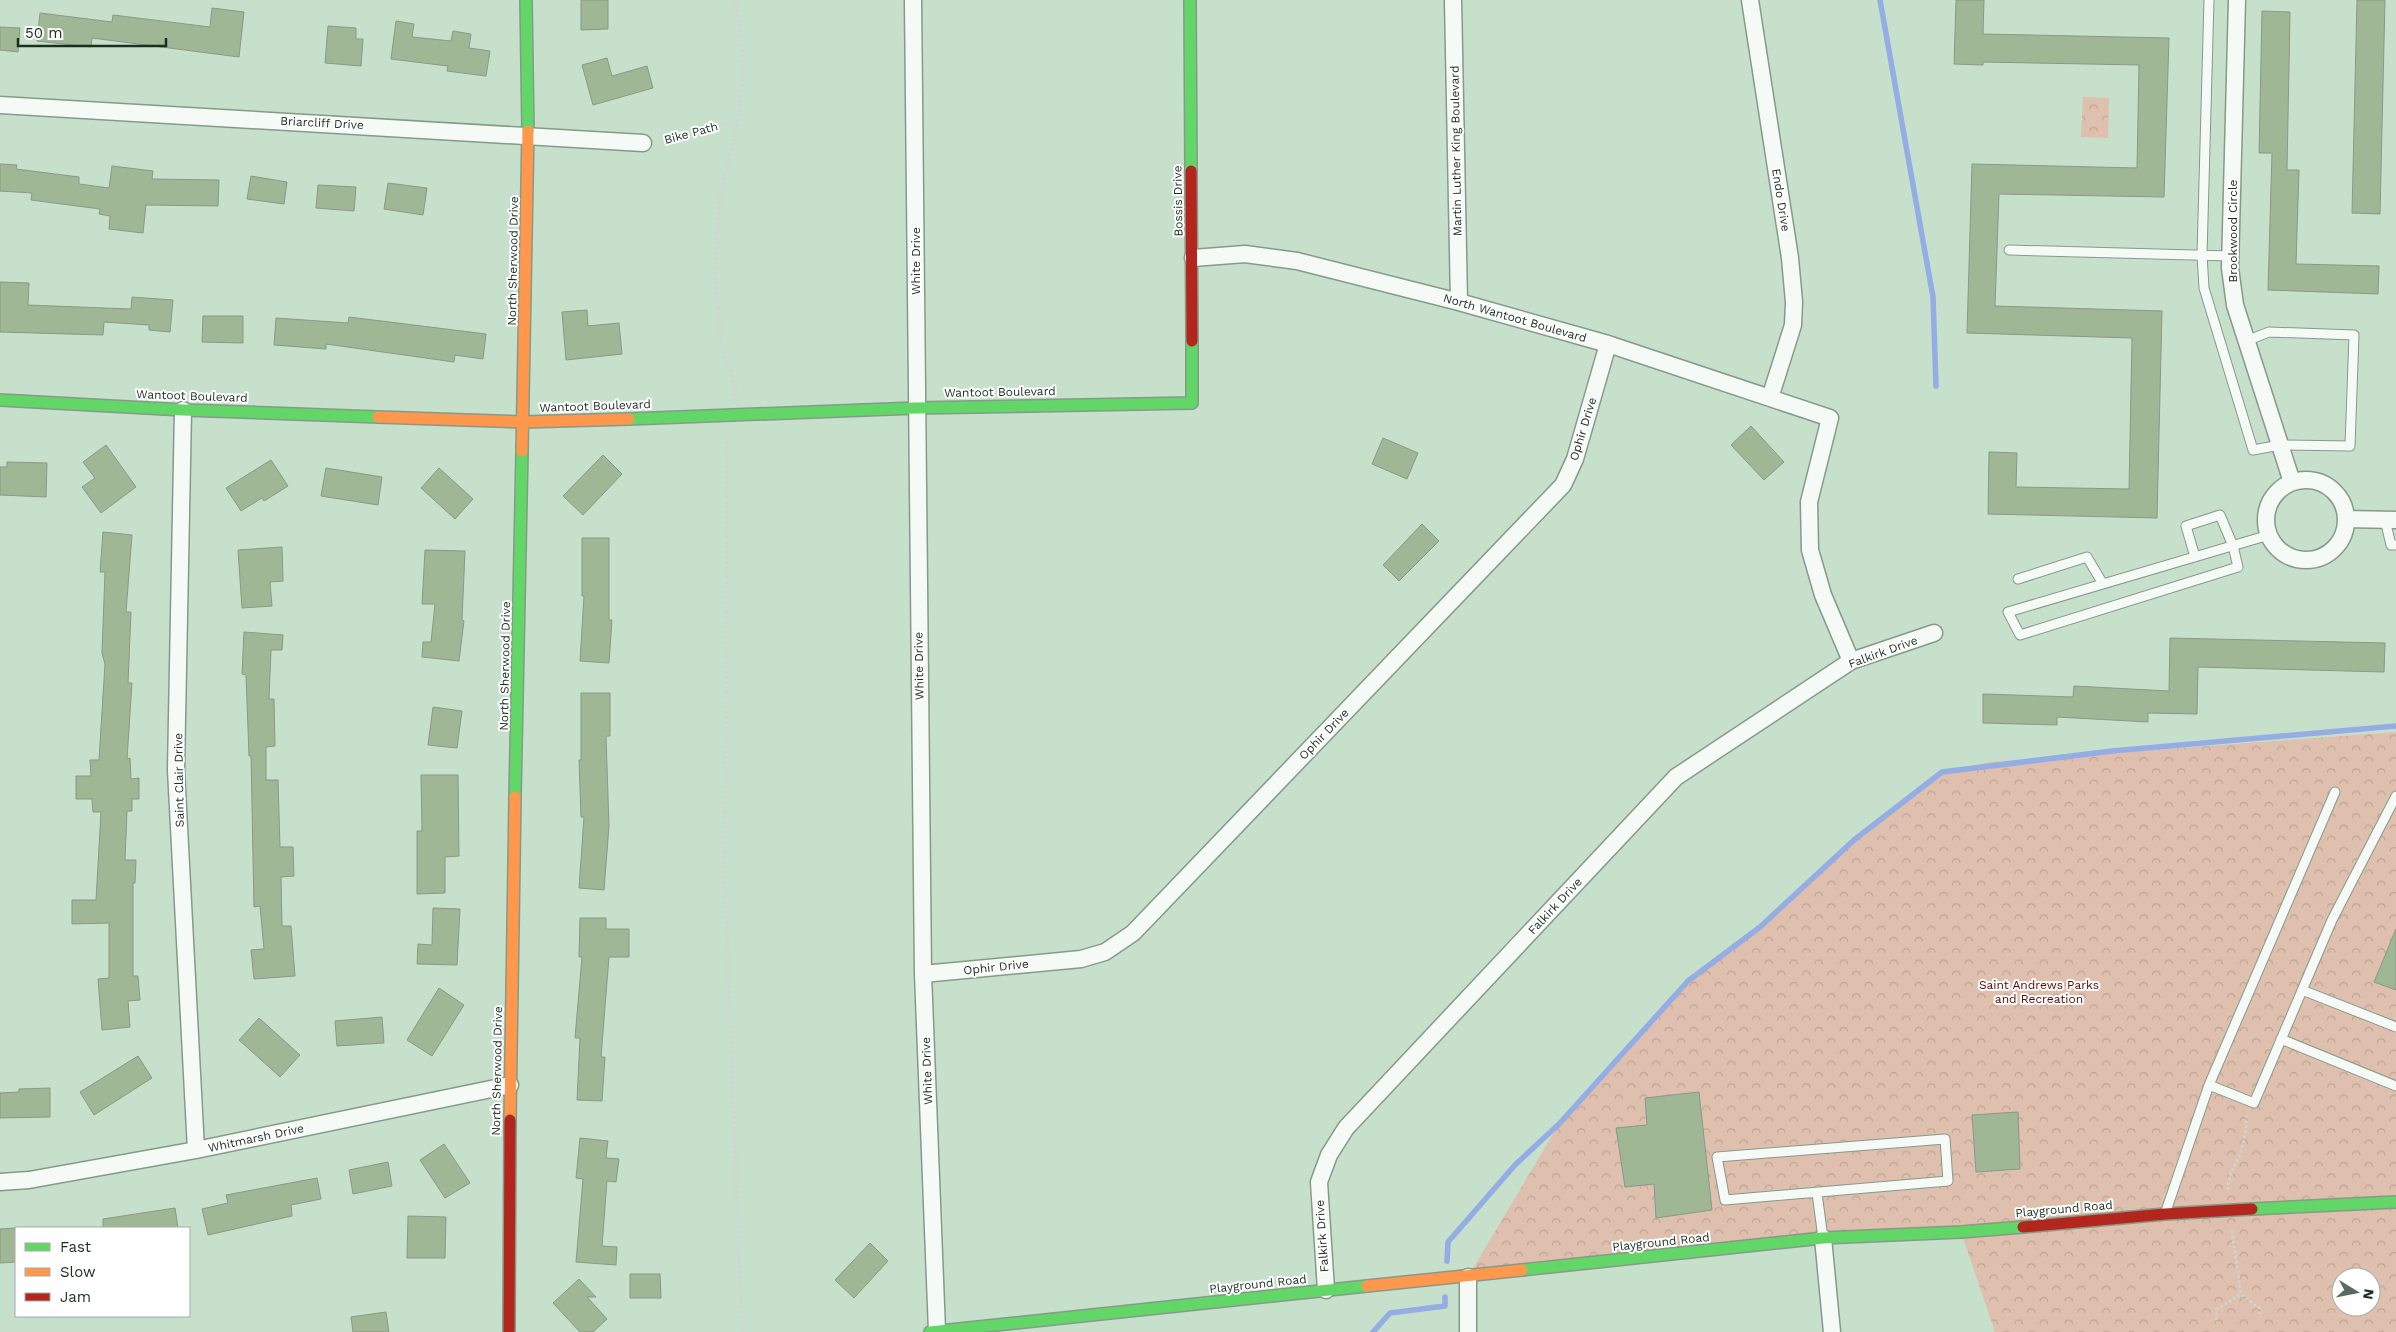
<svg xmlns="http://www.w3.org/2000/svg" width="2396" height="1332" viewBox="0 0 2396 1332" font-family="'Work Sans',sans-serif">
  <defs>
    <pattern id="park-crowns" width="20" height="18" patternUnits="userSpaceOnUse" patternTransform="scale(1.25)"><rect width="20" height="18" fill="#dfbfad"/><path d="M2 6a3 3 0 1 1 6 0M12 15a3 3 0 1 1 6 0" fill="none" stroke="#bfa495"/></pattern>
  </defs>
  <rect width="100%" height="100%" fill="#c6e0cb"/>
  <path fill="url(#park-crowns)" fill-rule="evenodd" d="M2083,97l26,1 -1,40 -27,-1z
    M2396,732v600h-401l-34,-100 -493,45 91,-153 129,-143 72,-54 94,-87 88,-68 48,-10zM2341,1277h30v30h-30z"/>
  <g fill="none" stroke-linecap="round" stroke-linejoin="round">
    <path stroke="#94ade4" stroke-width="5.5" d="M1880,0l53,297 3,89
      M1447,1261l1,-19 67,-77 44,-41 129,-143 72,-54 94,-87 88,-68 170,-21 284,-25
      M1373,1332l17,-19 55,-7v-9"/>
  </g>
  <path fill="#a0b795" stroke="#899987" d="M581,0h27v29l-27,1z
    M1956,0h28l-1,34 186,4 -5,159 -165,-3 -4,112 167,5 -5,207 -169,-4 1,-62 28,1 -1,34 113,2 3,-151 -165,-5 5,-169 165,4 2,-103 -156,-3v3l-29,-1z
    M2357,0h28l-5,214 -28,-1z
    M212,8l32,4 -5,45 -147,-19 -1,9 -54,-6 3,-28 72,9 1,-7 97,12z
    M2262,11l28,1 -3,158h12l-3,94 83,2 -1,28 -110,-4 4,-137h-13z
    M396,21l18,3 -2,13 39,4 2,-10 18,3 -2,14 21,3 -4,25 -39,-5 1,-5 -57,-7z
    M328,26l28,2v11h7l-2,27 -36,-3z
    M0,27l20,1 -2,24 -18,-2z
    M607,58l5,18 35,-10 6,22 -60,17 -11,-40z
    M0,164l17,1 -1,4 63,8v7l30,4 3,-22 41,5 -1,8 67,1 -1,26 -72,-1 -3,28 -34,-4 1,-13 -11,-2 1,-5 -69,-9 1,-7 -32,-2z
    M251,176l36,6 -3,22 -37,-5z
    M388,183l39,5 -4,27 -39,-6z
    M318,185l38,2 -2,24 -38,-3z
    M0,282l29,1 -1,22 103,4 1,-12 41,3 -3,32 -21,-2v-5l-45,-3 -1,13 -103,-3z
    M587,310l1,16 31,-3 3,31 -56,6 -4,-48z
    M203,316h40v27l-41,-1z
    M349,317l137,17 -3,25 -28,-4 -1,7 -128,-18v5l-52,-4 2,-27 72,5z
    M1751,426l33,36 -20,18 -33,-35z
    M1383,438l35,15 -11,26 -35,-15z
    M106,445l30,42 -35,26 -19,-26 13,-9 -12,-16z
    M603,455l19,19 -39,41 -20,-19z
    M271,460l17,26 -24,15 -2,-3 -21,13 -15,-23z
    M7,462l40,1 -1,34 -46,-2v-28h7z
    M326,468l56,9 -4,28 -57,-9z
    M439,468l34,31 -18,20 -34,-31z
    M1422,524l17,17 -40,40 -16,-16z
    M103,532l29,3 -6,77h5l-3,71h4l-5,76 3,-1 1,21 8,-1v21h-7v12h-5l-2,49h11l-1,23h-2v93h5l2,24 -12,1 2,26 -28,3 -4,-51 11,-1v-55l-37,1v-24h24l5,-88h-8l-1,-13h-16v-23h15l-1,-16h9l6,-96 -3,-11 3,-81h-5z
    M582,538h27v82h3l-3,43 -29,-2 4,-65h-2z
    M282,547l1,34 -13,1 2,24 -30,2 -4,-58z
    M425,550l40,1 -3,69 2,1 -5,40 -37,-4 1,-15h8l4,-38h-13z
    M244,632l39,3 -1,15h-11l-2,49h5l1,47 -9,1v33h12l2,67h13l1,29 -13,1 1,49h9l4,50 -41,3 -3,-29 13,-1 -4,-43 -6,1 -3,-151h-2l-3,-81 -4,-1z
    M2170,638l215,5 -1,29 -186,-5 -1,47 -49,-1v9l-91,-5v8l-74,-2v-29l90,3 1,-11 95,5z
    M581,693h29v43h-4l3,90 -5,64 -25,-2 5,-71h-3l-2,-57h2z
    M433,707l29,4 -5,37 -29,-3z
    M421,775h37l1,81 -14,1v36l-28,1v-63h5z
    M433,908l27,1 -3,56 -40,-1 1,-20 14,1z
    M580,918h26v11h23v28h-20l-8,100h4l-3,44 -25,-1 3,-62h-5l7,-81h-3z
    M2396,929v61l-22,-8z
    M439,988l25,17 -32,51 -25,-16z
    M382,1017l2,26 -47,3 -2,-25z
    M259,1018l41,37 -20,22 -41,-37z
    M138,1056l14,22 -58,37 -14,-23z
    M50,1088v29l-50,1v-25l19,-1v-3z
    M1699,1092l13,118 -56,8 -2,-34 -29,3 -9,-59 31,-3 -2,-27z
    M2018,1112l2,57 -44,3 -4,-57z
    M580,1138l28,3 -2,17 13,1 -3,23 -9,-1 -5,65 15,1 -1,18 -40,-3 7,-83 -7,-1z
    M444,1144l26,39 -25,15 -25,-38z
    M388,1162l4,24 -39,8 -4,-24z
    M317,1178l4,21 -30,6 1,11 -84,19 -6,-26 26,-6 -2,-8z
    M175,1208l3,20h-75v-9z
    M408,1216l38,1 -1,41h-38z
    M16,1228v34l-16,1v-34z
    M870,1243l18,18 -34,37 -19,-18z
    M630,1274h30l1,24h-31z
    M579,1279l17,18h-9l20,22 -14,13h-13l-27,-29z
    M386,1312l3,20h-36l-2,-15z"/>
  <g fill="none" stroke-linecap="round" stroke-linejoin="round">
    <g stroke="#869a8a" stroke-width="11">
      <path id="lane" d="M2209,0l-7,255 2,33 49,162 27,-5 70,1 4,-111 -85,-3 -23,9
        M2009,250l221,6
        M2385,520l6,25h5
        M2195,557l-9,-31 34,-11 13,31 5,21 -218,68 -12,-23c87,-25 174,-51 261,-77
        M2018,579l69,-22 16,27
        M2302,990l94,37
        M2281,1039l115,47
        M2209,1085l45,18 78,-183 64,-124
        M1945,1139l3,42 -223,19 -8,-43z
        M1817,1193l6,45
        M2166,1211l43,-126 126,-293"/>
    </g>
    <g stroke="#869a8a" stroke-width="19">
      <path id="street" d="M913,0l10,974 14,357
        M1453,0l6,302
        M1750,0l40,258 4,44 -1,23 -23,73
        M2237,0l-7,268 5,37 57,177
        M0,105l643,38
        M1193,258l52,-4 52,7 162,41 149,42 222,74 -21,84 1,48 13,45 28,66
        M183,410l-7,360 20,380
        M2266 520a40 40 0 1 1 80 0a40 40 0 1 1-80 0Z
        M2346,519l50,1
        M923,974l158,-15 24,-7 28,-19 430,-448 12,-26 33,-115
        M0,1182l29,-2 167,-30 314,-65
        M1823,1238l9,94
        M1326,1290l-7,-108 10,-27 17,-27 330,-351 175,-116 83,-28
        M1468,1332v-55"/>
    </g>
    <g stroke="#869a8a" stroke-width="14">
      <path id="fast" d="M526,0l2,131
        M1190,0l1,171
        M0,400l183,10 195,7
        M629,419l287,-11 276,-5v-62
        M515,797l7,-346
        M2252,1209l144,-7
        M1522,1270l301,-32 138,-6 62,-5
        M930,1332l437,-46"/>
    </g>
    <g stroke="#869a8a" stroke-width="14">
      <path id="slow" d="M378,417l146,5 105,-3
        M522,451l6,-320
        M510,1120l5,-323
        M1367,1286l155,-16"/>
    </g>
    <g stroke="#869a8a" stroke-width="14">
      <path id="jam" d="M1191,171l1,170
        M2023,1227l142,-13 87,-5
        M509,1332l1,-212"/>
    </g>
    <path stroke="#ced6d0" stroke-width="3" stroke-dasharray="2.5 2.5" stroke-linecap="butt" d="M659,142l11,-1 68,-21
      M733,396l3,-9 -14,-38 -7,-74 5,-78 18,-77 5,-47 -3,-46 -5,-27
      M727,436l-2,449 17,447
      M2228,1190c0,-19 9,-24 14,-42 3,-11 4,-22 5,-33
      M2232,1231l9,63 18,14 1,9
      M2216,1320l1,-11 24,-15"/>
    <use href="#lane" stroke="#f6faf7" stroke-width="9"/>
    <use href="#street" stroke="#f6faf7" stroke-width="16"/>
    <use href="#fast" stroke="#63d668" stroke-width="11"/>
    <use href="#slow" stroke="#ff974d" stroke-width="11"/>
    <use href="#jam" stroke="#b3261e" stroke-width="11"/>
  </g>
  <g text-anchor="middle" stroke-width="4" stroke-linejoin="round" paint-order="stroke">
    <g font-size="12" fill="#1c2e20" stroke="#fefefe">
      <text transform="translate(322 123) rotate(3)" y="4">Briarcliff Drive</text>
      <text transform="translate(691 133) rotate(-15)" y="4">Bike Path</text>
      <text transform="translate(1456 151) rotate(-91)" y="4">Martin Luther King Boulevard</text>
      <text transform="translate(1781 200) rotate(81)" y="4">Endo Drive</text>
      <text transform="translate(1178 201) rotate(-91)" y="4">Bossis Drive</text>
      <text transform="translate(2233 231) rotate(-90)" y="4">Brookwood Circle</text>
      <text transform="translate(513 261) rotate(-89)" y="4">North Sherwood Drive</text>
      <text transform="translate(916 261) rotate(-90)" y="4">White Drive</text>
      <text transform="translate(1515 318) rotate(16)" y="4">North Wantoot Boulevard</text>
      <text transform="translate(1000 392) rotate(-1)" y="4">Wantoot Boulevard</text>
      <text transform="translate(192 396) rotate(2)" y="4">Wantoot Boulevard</text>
      <text transform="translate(595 406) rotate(-2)" y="4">Wantoot Boulevard</text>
      <text transform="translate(1583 429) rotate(-73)" y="4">Ophir Drive</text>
      <text transform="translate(1883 652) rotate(-20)" y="4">Falkirk Drive</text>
      <text transform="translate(505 666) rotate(-89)" y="4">North Sherwood Drive</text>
      <text transform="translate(919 666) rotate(-91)" y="4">White Drive</text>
      <text transform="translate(1324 734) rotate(-46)" y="4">Ophir Drive</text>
      <text transform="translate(179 780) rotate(-91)" y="4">Saint Clair Drive</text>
      <text transform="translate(1555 906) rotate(-47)" y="4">Falkirk Drive</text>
      <text transform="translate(996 967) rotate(-6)" y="4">Ophir Drive</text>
      <text transform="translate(497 1071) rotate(-89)" y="4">North Sherwood Drive</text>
      <text transform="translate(927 1071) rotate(-92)" y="4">White Drive</text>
      <text transform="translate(256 1138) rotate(-12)" y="4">Whitmarsh Drive</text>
      <text transform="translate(2064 1209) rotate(-5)" y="4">Playground Road</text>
      <text transform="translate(1322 1236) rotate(-94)" y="4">Falkirk Drive</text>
      <text transform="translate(1661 1242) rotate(-6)" y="4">Playground Road</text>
      <text transform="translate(1258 1284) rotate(-6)" y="4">Playground Road</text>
    </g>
    <g font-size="12" fill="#5b0600" stroke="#fefefe">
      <text x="2039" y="989">Saint Andrews Parks<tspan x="2039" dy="14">and Recreation</tspan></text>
    </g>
  </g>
  <rect x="15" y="1227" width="175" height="90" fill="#fefefe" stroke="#a4aba5"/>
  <rect x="25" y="1243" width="25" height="8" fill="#63d668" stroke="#a4aba5"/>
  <text x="60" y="1252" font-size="15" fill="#1c2e20">Fast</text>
  <rect x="25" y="1268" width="25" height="8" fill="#ff974d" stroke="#a4aba5"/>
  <text x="60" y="1277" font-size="15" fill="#1c2e20">Slow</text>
  <rect x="25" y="1293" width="25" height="8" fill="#b3261e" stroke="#a4aba5"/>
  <text x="60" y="1302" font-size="15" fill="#1c2e20">Jam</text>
  <g transform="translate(2356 1292) rotate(100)"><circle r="24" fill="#fefefe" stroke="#a4aba5"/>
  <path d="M0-4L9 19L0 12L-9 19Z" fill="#586c5c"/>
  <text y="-8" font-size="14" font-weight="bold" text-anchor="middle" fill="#1c2e20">N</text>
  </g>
  <path d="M18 38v8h148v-8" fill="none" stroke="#1c2e20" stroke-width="2.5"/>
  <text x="25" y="38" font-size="15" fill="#1c2e20" stroke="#fefefe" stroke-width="4" paint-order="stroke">50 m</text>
</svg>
